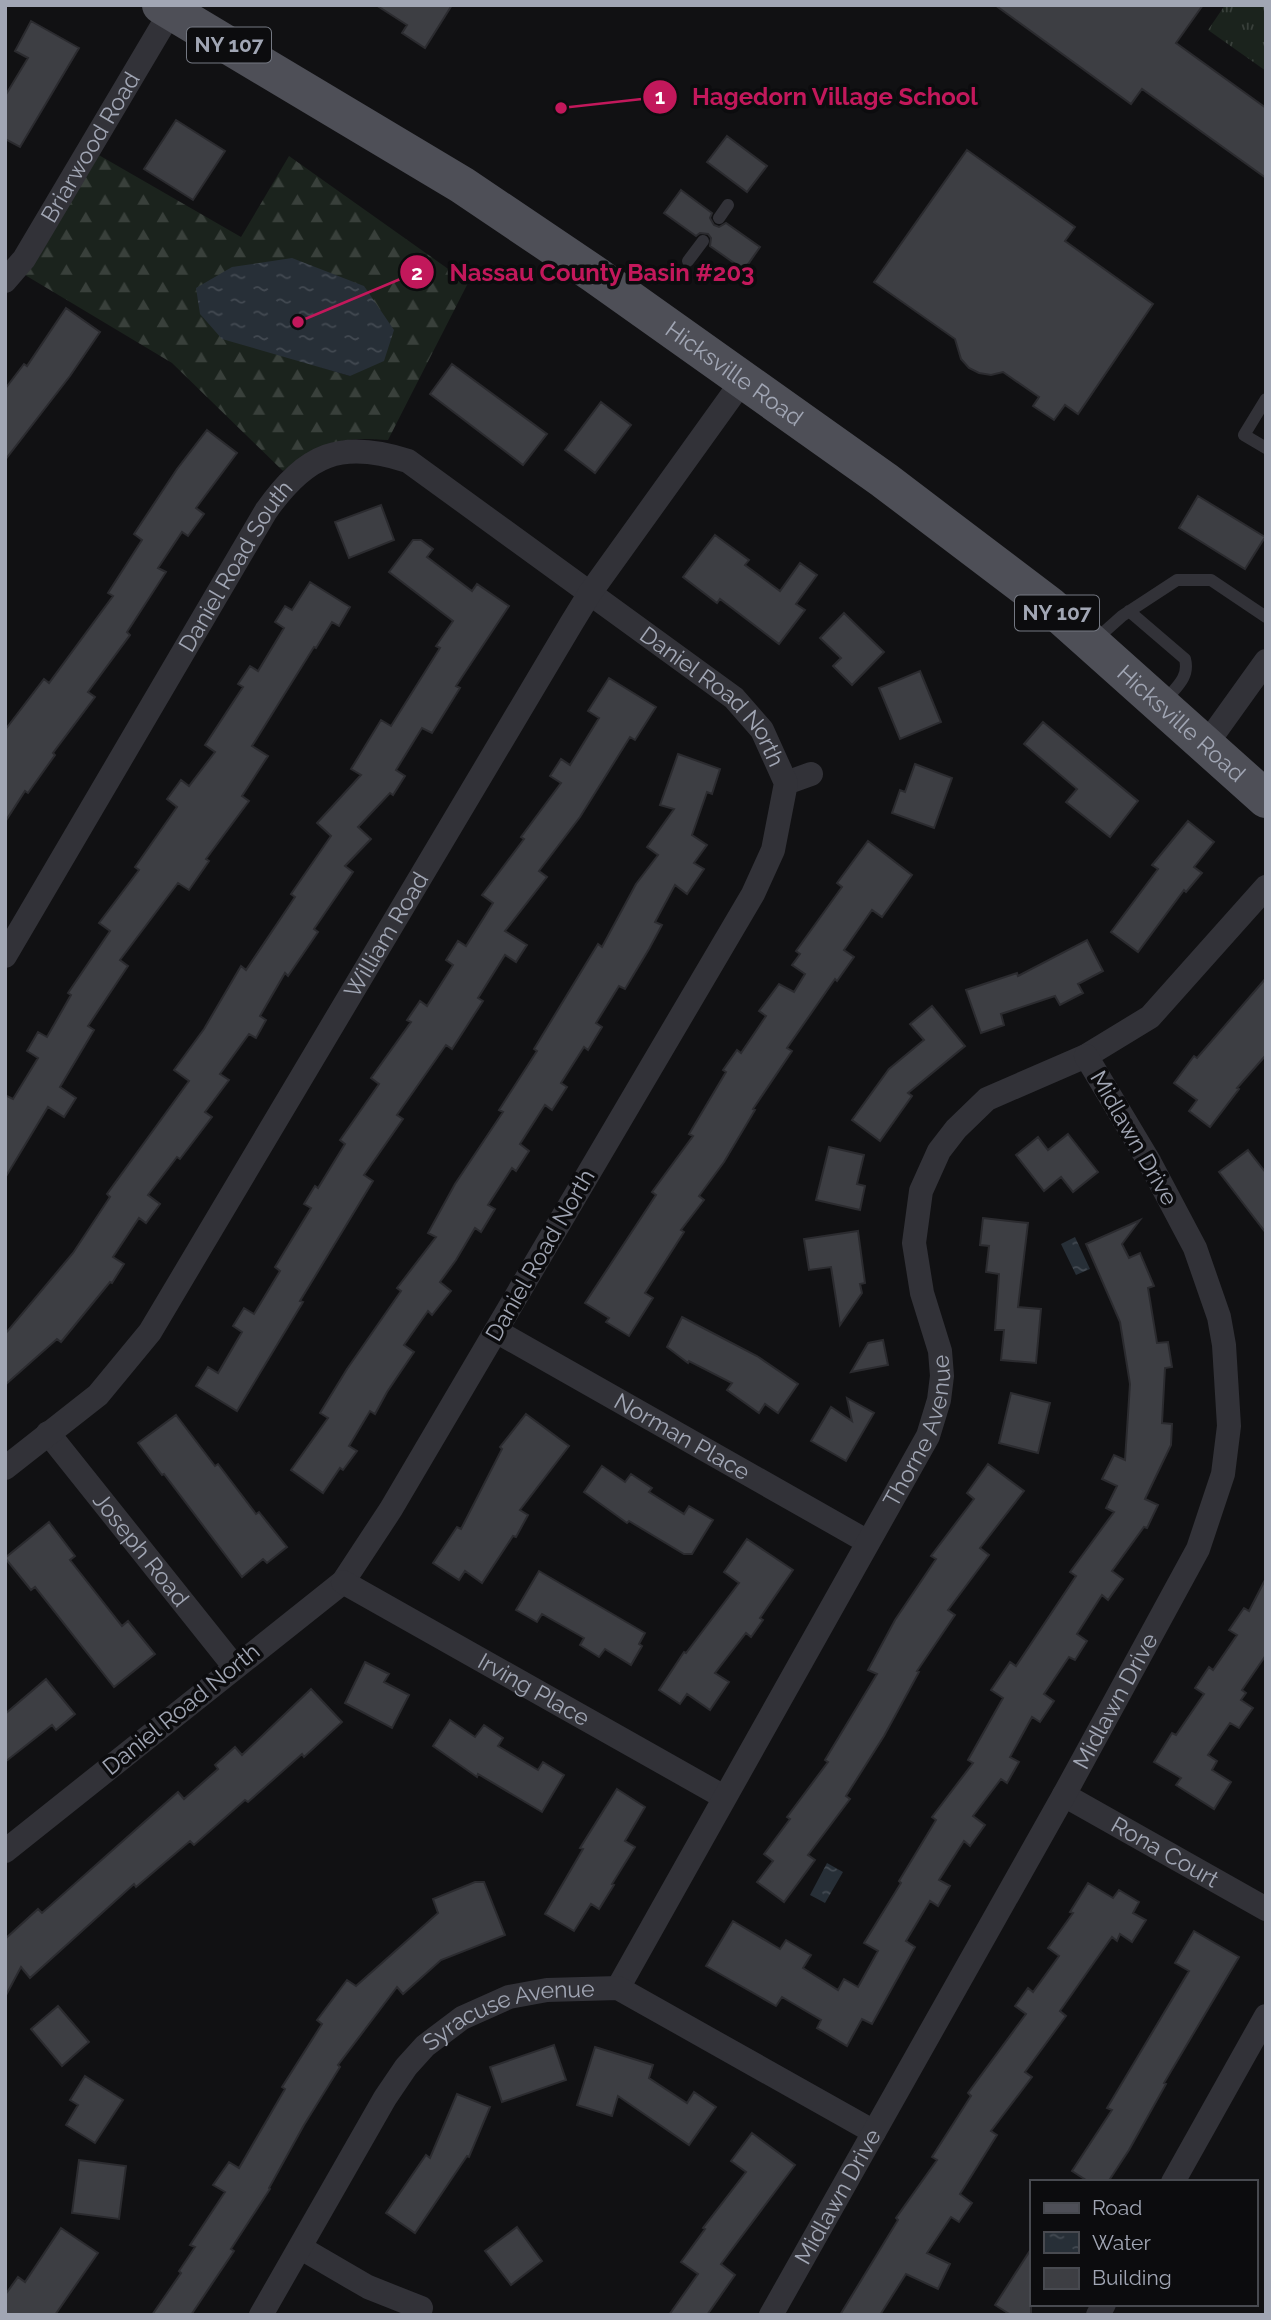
<svg xmlns="http://www.w3.org/2000/svg" width="1271" height="2320" viewBox="0 0 1271 2320" font-family="Raleway,sans-serif">
  <defs>
    <pattern id="forest-firs" width="22" height="20" patternUnits="userSpaceOnUse" patternTransform="scale(1.75)"><rect width="22" height="20" fill="#1b231d"/><path d="M5 1l3.5 6h-7zM16 11l3.5 6h-7z" fill="#39403b"/></pattern>
    <pattern id="park-tufts" width="24" height="20" patternUnits="userSpaceOnUse" patternTransform="scale(1.75)"><rect width="24" height="20" fill="#1b231d"/><path d="M3 7l-1-3M5 7V3M7 7l1-3M15 17l-1-3M17 17v-4M19 17l1-3" fill="none" stroke="#39403b"/></pattern>
    <pattern id="water-ripples" width="26" height="14" patternUnits="userSpaceOnUse" patternTransform="scale(1.75)"><rect width="26" height="14" fill="#272f37"/><path d="M2 4q2-2 4 0t4 0M15 11q2-2 4 0t4 0" fill="none" stroke="#434a52"/></pattern>
  </defs>
  <rect width="100%" height="100%" fill="#111113"/>
  <path fill="url(#forest-firs)" fill-rule="evenodd" d="M97,154l144,83 48,-81 179,127 -80,157c-50,-4 -65,2 -105,31l-111,-108 -147,-88zM363,286l-13,90 -62,-19z"/>
  <path fill="url(#park-tufts)" d="M1225,5h41v66l-58,-41z"/>
  <path fill="url(#water-ripples)" d="M292,258l72,28 30,44 -10,31 -34,15 -128,-37 -22,-25 -4,-26 36,-21z
    M1075,1237l15,32 -14,6 -15,-31z
    M827,1863l16,9 -18,31 -15,-8z"/>
  <path fill="#3d3e43" stroke="#2b2b2f" stroke-width="2" d="M376,5h76l-27,43 -23,-15 5,-8z
    M995,5h208l-27,38 90,65v70l-124,-89 -11,15z
    M31,21l48,27 -59,99 -15,-8v-43l23,-38 -13,-7z
    M176,120l49,31 -32,49 -49,-31z
    M727,136l40,30 -20,26 -40,-30z
    M967,150l108,77 -10,14 88,63 -75,110 -13,-9 -11,15 -21,-14 6,-9 -36,-25 -12,3 -12,-2 -10,-5 -8,-9 -6,-20 -81,-57z
    M681,190l31,23 -2,5 4,7 5,2 7,-4 34,24 -16,23 -34,-24 1,-8 -3,-4 -8,-1 -4,3 -32,-23z
    M66,308l34,24 -30,44 -65,84v-71l19,-25 3,2z
    M452,364l95,70 -24,31 -93,-71z
    M601,402l30,23 -36,48 -30,-23z
    M207,430l30,23 -41,55 8,6 -16,22 -6,-4 -24,36 8,4 -39,60 3,3 -42,57 7,5 -42,56 2,2 -27,38 -3,-2 -20,31v-92l39,-51 5,4 64,-87 -5,-3 34,-53 -8,-6 43,-65z
    M1198,496l67,41 -20,32 -66,-41z
    M381,505l13,35 -45,18 -14,-36z
    M715,535l34,25 -4,5 35,26 20,-28 17,12 -21,29 9,6 -26,34 -59,-45 -3,4 -34,-26z
    M413,540h8l12,9 -6,8 45,34 5,-7 32,22 -53,80 4,2 -28,45 -10,-5 -26,42 9,6 -12,19 -3,-2 -32,34 13,12 -26,27 8,6 -39,57 4,3 -30,44 -3,-3 -25,43 6,4 -10,18 -7,-4 -29,40 9,6 -24,32 7,5 -32,42 -3,-2 -29,38 12,9 -14,19 -7,-5 -26,39 11,7 -12,19 -2,-1 -49,60 -4,-3 -52,46v-51l68,-81 37,-56 -3,-3 82,-113 -15,-11 30,-41 37,-63 5,4 49,-73 -4,-3 40,-58 -14,-13 44,-48 -10,-6 30,-49 10,6 49,-78 -4,-2 17,-25 -64,-49z
    M310,582l40,25 -11,19 -7,-4 -16,26 -2,-1 -62,99 16,10 -26,40 7,5 -43,58 3,2 -20,29 -11,-7 -58,77 8,6 -40,60 6,4 -34,57 16,11 -12,19 -16,-10 -43,71v-83l8,4 25,-41 -11,-7 11,-19 9,5 24,-42 -3,-2 42,-62 -11,-8 40,-53 -4,-3 42,-60 -10,-8 14,-19 8,6 26,-34 -10,-7 38,-58 -5,-3 12,-18 8,5 26,-43 -9,-6 10,-16 7,4z
    M844,613l40,39 -32,33 -19,-19 8,-8 -21,-20z
    M920,671l21,51 -41,17 -21,-51z
    M609,678l47,29 -21,33 -5,-3 -50,80 -41,54 8,6 -42,54 22,14 -11,17 -11,-7 -27,43 5,3 -31,48 -6,-4 -49,70 6,4 -39,56 9,6 -73,120 3,1 -66,109 -41,-25 12,-19 10,6 24,-41 -9,-6 11,-18 10,6 26,-43 -5,-4 36,-59 -7,-4 11,-18 3,2 27,-44 -5,-4 39,-56 -8,-6 40,-56 -4,-2 13,-19 7,5 26,-41 -7,-5 12,-19 8,5 27,-43 -11,-8 42,-56 -3,-2 40,-54 -11,-7 11,-17 9,6 29,-47 -11,-7z
    M1043,722l95,79 -28,36 -44,-35 11,-13 -53,-45z
    M678,754l42,15 -8,25 -5,-2 -15,43 15,10 -13,18 10,6 -17,25 -12,-9 -20,37 7,3 -13,24 -24,40 -6,-3 -23,37 6,4 -14,23 -4,-3 -23,36 6,4 -15,23 -7,-5 -25,39 9,7 -13,20 -4,-3 -24,37 7,4 -14,23 -6,-4 -19,32 -16,22 11,9 -19,24 -4,-4 -24,34 10,7 -27,40 -12,22 -5,-3 -21,35 8,5 -14,19 -3,-2 -17,25 -32,-23 37,-52 -8,-5 27,-44 54,-78 -4,-3 39,-51 -8,-4 27,-49 48,-72 -4,-2 38,-59 -3,-2 64,-105 4,3 34,-63 22,-29 -11,-8 27,-38 -14,-4z
    M915,764l37,14 -18,50 -42,-15 8,-23 5,2z
    M1188,821l26,21 -20,25 8,6 -16,19 -2,-2 -46,62 -27,-20 47,-63 -6,-4z
    M868,841l44,34 -30,42 -10,-7 -28,40 10,7 -17,24 -2,-2 -48,69 5,3 -39,58 2,1 -31,52 -25,34 5,4 -23,30 3,2 -39,61 8,5 -24,38 -23,-14 3,-4 -24,-15 71,-108 -4,-3 41,-56 -4,-2 37,-62 -3,-2 14,-20 4,3 25,-37 -7,-5 20,-27 15,8 11,-18 -13,-9 8,-11 -4,-3 46,-64 -5,-4z
    M1087,940l16,31 -25,13 5,9 -23,12 -5,-9 -54,18 3,11 -23,8 -15,-43 51,-17 1,3z
    M1266,978v77l-29,33 2,1 -29,38 -21,-16 8,-11 -23,-17 20,-27 3,2z
    M932,1006l33,40 -57,47 4,3 -32,45 -28,-21 37,-51 35,-29 -14,-16z
    M1068,1134l30,38 -25,20 -12,-15 -17,14 -28,-36 22,-18 10,13z
    M829,1147l35,8 -7,29 8,2 -5,24 -44,-10z
    M1248,1150l18,23v60l-47,-61z
    M983,1218l45,5 -10,84 23,2 -5,54 -35,-3 3,-30h-9l4,-56 -13,-2 3,-26 -9,-1z
    M1140,1220l-18,24 7,14 11,-5 14,33 -6,2 9,55 11,-1 4,25 -7,1 -3,55 10,1 -1,21 -26,54 13,6 -11,23 -3,-1 -32,44 11,8 -15,21 -6,-5 -25,39 10,7 -12,19 -6,-3 -25,37 10,7 -14,21 -8,-5 -22,40 9,5 -12,21 -6,-4 -28,37 12,9 -15,21 -6,-5 -25,39 11,6 -12,20 -8,-5 -24,40 9,6 -43,77 -10,-5 -15,27 -30,-18 4,-8 -39,-23 -6,9 -70,-40 27,-45 47,28 6,-9 25,15 -8,13 35,22 6,-11 14,8 20,-36 -14,-8 37,-60 -2,-2 37,-61 -4,-3 41,-54 -5,-3 35,-62 -12,-8 19,-28 6,4 60,-90 -6,-4 44,-60 -8,-4 11,-22 -15,-7 12,-24 11,5 5,-76 -10,-62 -34,-78z
    M858,1231l7,52 -5,1 2,9 -22,32 -9,-58 -22,3 -5,-31z
    M682,1317l75,39 41,28 -20,29 -13,-9 -6,9 -32,-23 5,-7 -43,-22 -1,2 -21,-16z
    M883,1340l5,25 -37,7 17,-29z
    M1011,1393l39,10 -12,50 -39,-10z
    M847,1398l27,15 -28,48 -35,-20 20,-34 21,14z
    M526,1414l43,32 -49,64 8,5 -12,22 -3,-1 -31,47 -17,-12 -6,9 -26,-17 24,-36 4,2 41,-80 -2,-2z
    M176,1415l39,51 3,-2 38,50 3,-2 28,35 -20,16 -4,-4 -21,18 -78,-103 -2,1 -24,-32z
    M988,1464l36,27 -44,57 9,7 -41,55 7,5 -38,56 2,1 -35,64 -38,60 4,3 -42,56 7,5 -31,42 -27,-20 16,-21 -9,-7 26,-35 -3,-2 41,-55 -3,-2 52,-86 -9,-4 27,-50 41,-61 -5,-3 43,-57 -7,-6z
    M602,1466l23,16 6,-8 21,14 -3,4 35,22 5,-8 24,14 -21,34h-8l-55,-33 -2,2 -43,-31z
    M49,1522l26,34 -5,4 52,66 6,-5 27,33 -41,33 -79,-100 -4,3 -26,-32z
    M747,1539l46,31 -33,48 3,2 -12,17 -5,-4 -31,40 14,9 -19,28 -23,-16 -7,10 -21,-14 25,-38 2,1 53,-70 -15,-11z
    M539,1571l106,62 -6,11 3,2 -11,19 -26,-16 -6,8 -19,-12 4,-7 -42,-24 -5,8 -21,-12z
    M1266,1578v77l-24,35 4,3 -5,7 12,8 -14,20 -9,-5 -22,32 9,6 -5,9 19,12 -17,27 -38,-24 5,-7 -27,-16 18,-29 4,2 28,-41 -9,-6 14,-21 4,3 24,-35 -8,-5 15,-22 5,3z
    M365,1662l24,12 -5,8 25,13 -17,33 -47,-25z
    M46,1679l29,35 -19,16 -4,-5 -47,37v-48z
    M311,1689l31,33 -38,35 -2,-3 -54,48 -3,-2 -51,45 -4,-4 -54,46 -2,-3 -104,94 -9,-11 -16,30v-58l33,-30 4,4 136,-121 6,7 34,-30 -3,-4 20,-18 7,8z
    M450,1720l25,17 9,-12 19,13 -5,8 40,24 5,-8 21,13 -22,37 -64,-38 -1,3 -44,-31z
    M617,1789l28,18 -20,34 10,6 -23,37 2,1 -15,24 -8,-5 -17,27 -29,-17 38,-65 -3,-1z
    M475,1882h9l21,53 -64,25 -38,34 -6,-7 -59,78 2,2 -36,58 -35,63 1,1 -39,60 3,2 -43,64h-39l29,-42 -2,-2 16,-24 -5,-2 35,-53 -12,-7 16,-23 10,6 46,-79 -3,-2 40,-63 -5,-4 30,-40 9,6 82,-73 -5,-14z
    M1088,1883l25,15 6,-8 20,12 -6,11 13,7 -14,22 -12,-8 -3,7 -5,-4 -52,74 6,5 -41,56 7,5 -41,54 6,4 -37,59 12,9 -13,19 -8,-5 -24,36 23,11 -12,25 -32,-15 -26,41h-40l58,-95 -2,-2 41,-58 -5,-3 39,-61 -3,-3 58,-79 -11,-8 13,-18 5,4 26,-36 -11,-8 25,-35 -3,-1z
    M1194,1931l45,26 -75,126 2,1 -37,66 -21,32h-19l-17,-11 40,-61 -5,-2 82,-137 -14,-8z
    M58,2006l31,36 -27,24 -31,-37z
    M554,2045l12,35 -64,22 -12,-35z
    M595,2047l58,18 -4,13 38,25 7,-11 22,15 -27,38 -71,-49 -6,20 -35,-11z
    M85,2076l38,24 -28,43 -29,-18 12,-20 -8,-5z
    M457,2094l33,13 -21,50 -2,-1 -52,77 -29,-20 40,-58 4,3z
    M752,2133l43,32 -74,99 14,11 -28,40h-38l29,-41 -17,-12 24,-33 -2,-1 43,-56 -15,-11z
    M79,2160l47,6 -7,53 -47,-6z
    M517,2227l25,34 -31,24 -26,-34z
    M61,2228l37,25 -43,62h-50v-20l13,-18 7,5z
    M1031,2249v66h-20l-16,-10z"/>
  <g fill="none" stroke-linecap="round" stroke-linejoin="round">
    <path stroke="#323238" stroke-width="12" d="M719,218l9,-13
      M688,261l15,-20
      M1266,399l-22,36 22,13
      M1129,611l56,48c5,19 -10,29 -21,43
      M1094,641l28,-25 55,-36h34l55,37"/>
    <g stroke="#323238" stroke-width="24">
      <path id="s1" d="M5,281l19,-22 147,-248"/>
      <path d="M1205,746l61,-85"/>
      <path d="M786,783l25,-9"/>
      <path id="s2" d="M5,956l261,-445c40,-57 75,-72 142,-50l326,237 28,32 24,53 -13,67 -20,44 -362,615 -48,73 -338,269"/>
      <path id="s3" d="M496,1331l372,211"/>
      <path id="s4" d="M48,1433l186,233"/>
      <path id="s5" d="M5,1468l93,-73 52,-63 421,-708 19,-31 153,-213"/>
      <path id="s6" d="M343,1582l381,215"/>
      <path id="s7" d="M1064,1795l202,114"/>
      <path id="s8" d="M618,1988l310,-552 11,-36 3,-24 -2,-25 -18,-58 -8,-50 7,-52 18,-40 17,-22 31,-30 99,-43 64,-39 116,-130"/>
      <path d="M1173,2182l93,-166"/>
      <path d="M301,2248l67,39 53,21"/>
      <path id="s9" d="M261,2315l124,-217 21,-31 19,-21 37,-28 47,-21 38,-7 71,-2 256,144"/>
      <path id="s10" d="M771,2315l293,-520 134,-246 25,-75 6,-48 -5,-81 -5,-28 -24,-69 -45,-85 -64,-107"/>
      <path d="M1098,2315l6,-11"/>
    </g>
    <path stroke="#4e4f57" stroke-width="38" id="s11" d="M161,5l301,180 132,89 290,206 166,126 216,193"/>
  </g>
  <g text-anchor="middle" stroke-width="7" stroke-linejoin="round" paint-order="stroke">
    <g fill="#0c0c0e" stroke="#747882" stroke-width="2">
      <rect x="187" y="27.5" width="84" height="35" rx="5"/>
      <rect x="1015" y="595.5" width="84" height="35" rx="5"/>
    </g>
    <g font-size="21" font-weight="bold" fill="#a1a6b4">
      <text x="229" y="52">NY 107</text>
      <text x="1057" y="620">NY 107</text>
    </g>
    <g font-size="23" fill="#a1a6b4" stroke="#0c0c0e">
      <text dy="8" stroke="none"><textPath href="#s1" startOffset="159">Briarwood Road</textPath></text>
      <text dy="8" stroke="none"><textPath href="#s11" startOffset="682">Hicksville Road</textPath></text>
      <text dy="8" stroke="none"><textPath href="#s2" startOffset="453">Daniel Road South</textPath></text>
      <text dy="8" stroke="none"><textPath href="#s2" startOffset="1069">Daniel Road North</textPath></text>
      <text dy="8" stroke="none"><textPath href="#s11" startOffset="1250">Hicksville Road</textPath></text>
      <text dy="8" stroke="none"><textPath href="#s5" startOffset="662">William Road</textPath></text>
      <text transform="translate(1134 1138) rotate(60)" y="8">Midlawn Drive</text>
      <text transform="translate(540 1255) rotate(-60)" y="8">Daniel Road North</text>
      <text dy="8" stroke="none"><textPath href="#s8" startOffset="635">Thorne Avenue</textPath></text>
      <text dy="8" stroke="none"><textPath href="#s3" startOffset="214">Norman Place</textPath></text>
      <text dy="8" stroke="none"><textPath href="#s4" startOffset="149">Joseph Road</textPath></text>
      <text dy="8" stroke="none"><textPath href="#s6" startOffset="219">Irving Place</textPath></text>
      <text dy="8" stroke="none"><textPath href="#s10" startOffset="704">Midlawn Drive</textPath></text>
      <text transform="translate(181 1709) rotate(-39)" y="8">Daniel Road North</text>
      <text dy="8" stroke="none"><textPath href="#s7" startOffset="116">Rona Court</textPath></text>
      <text dy="8" stroke="none"><textPath href="#s9" startOffset="408">Syracuse Avenue</textPath></text>
      <text dy="8" stroke="none"><textPath href="#s10" startOffset="136">Midlawn Drive</textPath></text>
    </g>
  </g>
  <path fill="none" stroke="#c2185b" stroke-width="2.5" d="M561 108L660 97M298 322L417 272"/>
  <g fill="#c2185b" stroke="#0c0c0e" stroke-width="2.5">
    <circle cx="561" cy="108" r="7"/>
    <circle cx="298" cy="322" r="7"/>
    <circle cx="660" cy="97" r="18"/>
    <circle cx="417" cy="272" r="18"/>
  </g>
  <g font-size="21" text-anchor="middle" font-weight="bold" fill="#fff">
    <text x="660" y="104">1</text>
    <text x="417" y="280">2</text>
  </g>
  <g font-size="24" text-anchor="middle" font-weight="bold" fill="#c2185b" stroke="#0c0c0e" stroke-width="7" stroke-linejoin="round" paint-order="stroke">
    <text x="835" y="105">Hagedorn Village School</text>
    <text x="602" y="281">Nassau County Basin #203</text>
  </g>
  <rect width="1271" height="2320" fill="none" stroke="#a1a6b4" stroke-width="14"/>
  <rect x="1030" y="2180" width="228" height="126" fill="#0c0c0e" stroke="#484a50" stroke-width="2"/>
  <rect x="1044" y="2203" width="35" height="10" fill="#4e4f57" stroke="#484a50" stroke-width="2"/>
  <text x="1092" y="2215" font-size="21" fill="#a1a6b4">Road</text>
  <rect x="1044" y="2232" width="35" height="21" fill="url(#water-ripples)" stroke="#484a50" stroke-width="2"/>
  <text x="1092" y="2250" font-size="21" fill="#a1a6b4">Water</text>
  <rect x="1044" y="2268" width="35" height="21" fill="#3d3e43" stroke="#484a50" stroke-width="2"/>
  <text x="1092" y="2285" font-size="21" fill="#a1a6b4">Building</text>
</svg>
